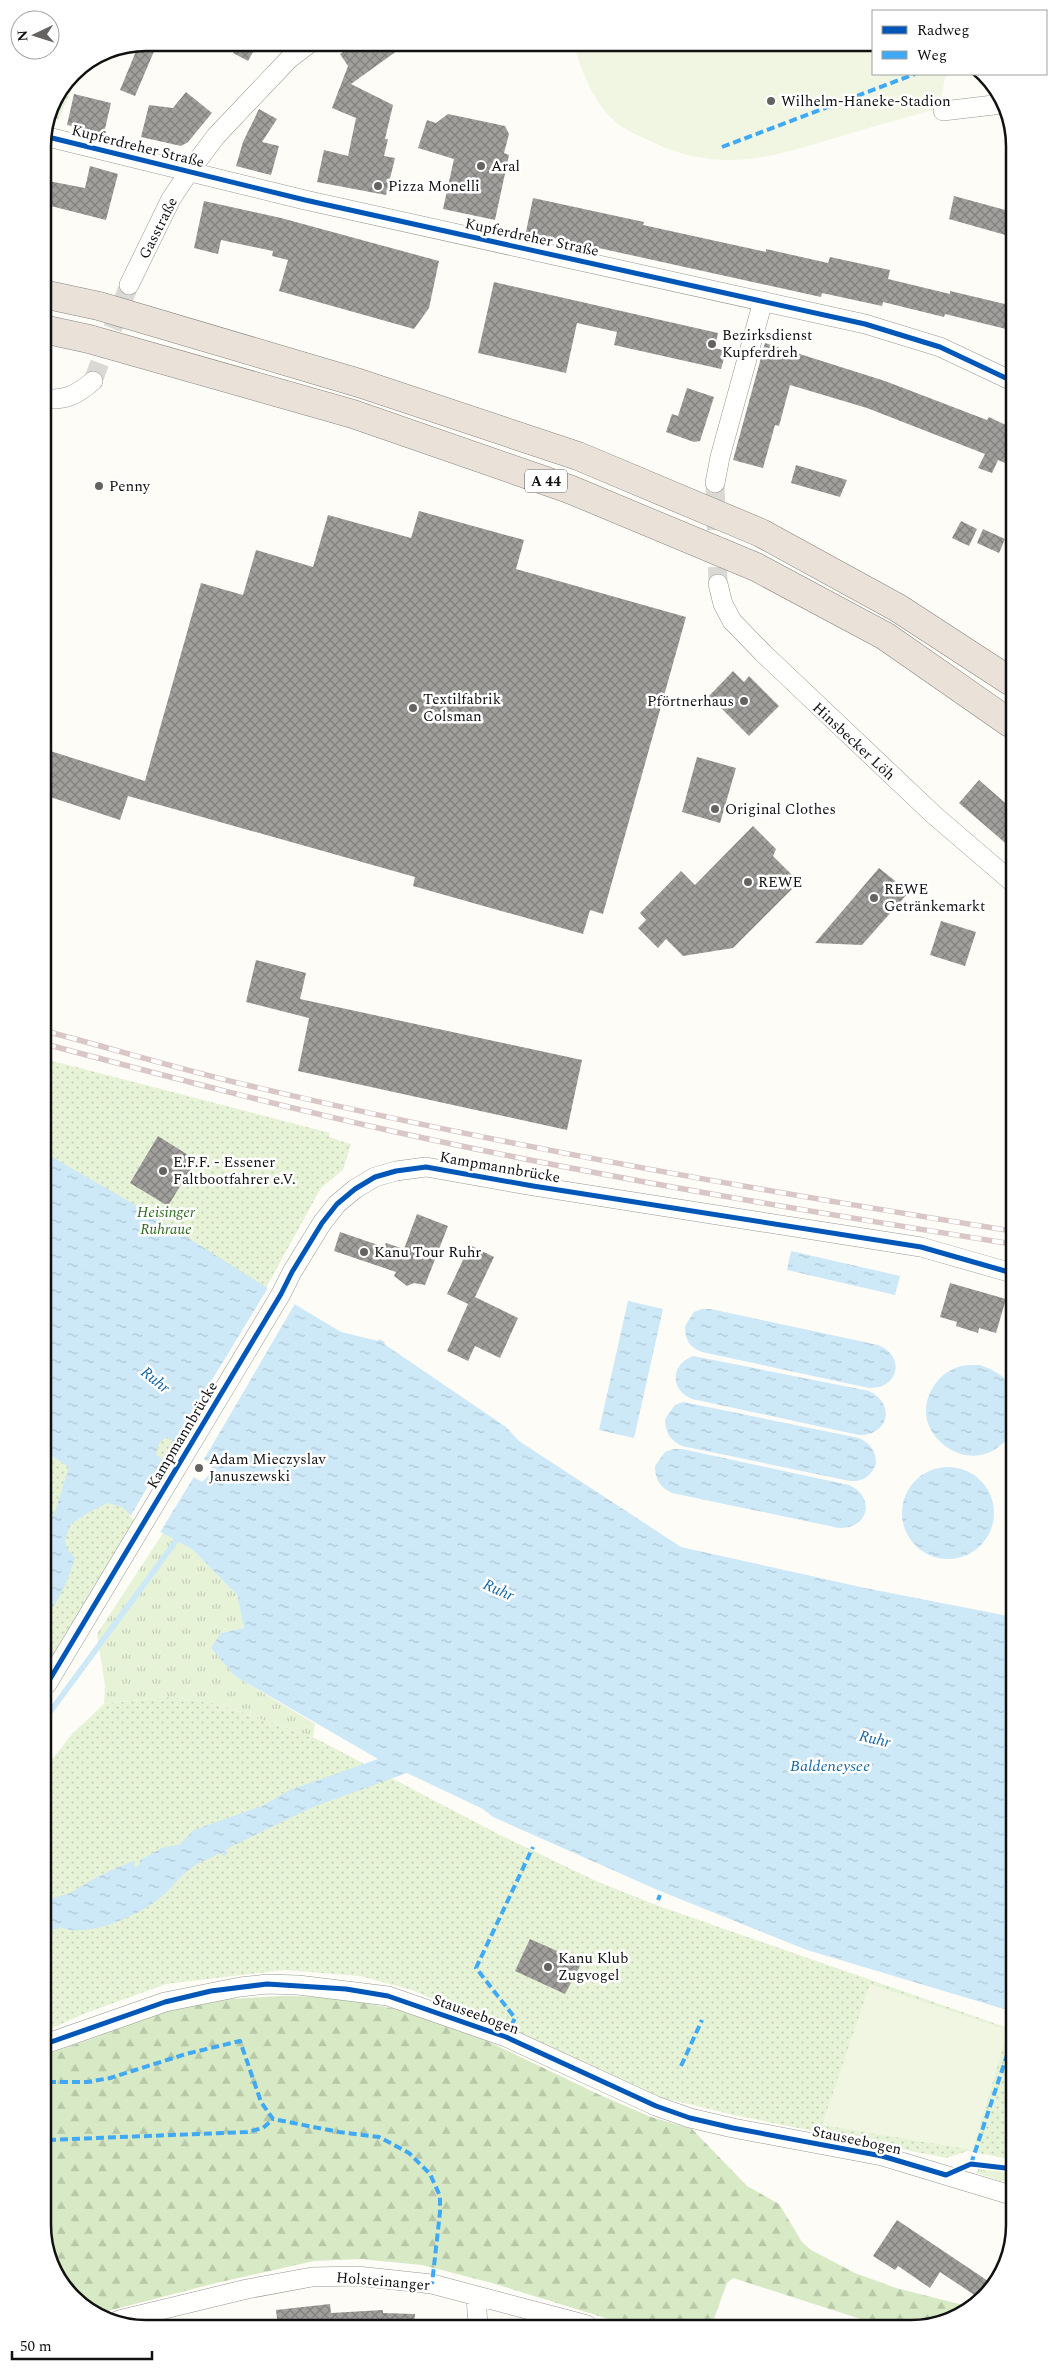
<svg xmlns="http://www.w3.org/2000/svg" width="1057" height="2371" viewBox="0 0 1057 2371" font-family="Spectral,serif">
  <defs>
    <pattern id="grass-tufts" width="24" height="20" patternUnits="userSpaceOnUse" patternTransform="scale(1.25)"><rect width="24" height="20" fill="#e7f3d7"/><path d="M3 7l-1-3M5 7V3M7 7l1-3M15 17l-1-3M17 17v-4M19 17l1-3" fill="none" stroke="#c5cfb8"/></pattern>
    <pattern id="forest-firs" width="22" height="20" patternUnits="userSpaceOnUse" patternTransform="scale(1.25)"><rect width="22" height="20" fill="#d8eac5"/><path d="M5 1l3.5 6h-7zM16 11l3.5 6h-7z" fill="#b8c8a8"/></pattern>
    <pattern id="park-dots" width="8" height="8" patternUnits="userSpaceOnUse" patternTransform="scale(1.25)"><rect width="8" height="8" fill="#e7f3d7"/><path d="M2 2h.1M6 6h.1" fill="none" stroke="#c5cfb8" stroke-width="1.8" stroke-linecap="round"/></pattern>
    <pattern id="water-ripples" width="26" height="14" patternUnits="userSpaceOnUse" patternTransform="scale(1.25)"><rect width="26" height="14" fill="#cde8f7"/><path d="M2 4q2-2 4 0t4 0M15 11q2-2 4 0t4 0" fill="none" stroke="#afc6d3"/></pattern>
    <pattern id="building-cross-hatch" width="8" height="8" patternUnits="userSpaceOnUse" patternTransform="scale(1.25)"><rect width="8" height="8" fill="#a19f9c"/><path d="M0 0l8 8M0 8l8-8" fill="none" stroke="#82807e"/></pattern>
  </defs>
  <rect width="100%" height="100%" fill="#fdfcf7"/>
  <path fill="url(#grass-tufts)" d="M163,1533l29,16 45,46 7,33 -23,5 14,43 80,48 -2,13 -100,-34 -43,-6 -66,7 1,-19 -8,-51z
    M978,2169l36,4v12l-38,-12z"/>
  <path fill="url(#forest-firs)" d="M281,1996l52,1 63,12 87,30 117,56 51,22 41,12 55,57 32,18 23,38 9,8 44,23 41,15 71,18 -23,17h-71l-140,-45 -6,5 -15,41 -84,1 -136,-42 -70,-18 -62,-6 -46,2 -98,22 -116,30 -17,-6 -35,-49v-204l51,-18 30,-13 42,-13 58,-11z"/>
  <path fill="url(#park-dots)" d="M82,67l-24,53 -9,-2c5,-20 16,-40 33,-51z
    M45,1059l285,74 -1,4 22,7 -8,26 -22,18 -185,336 -89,146z
    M170,1697l43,6 100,34 187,98 96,46 60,24 358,125v130l-46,-9 -22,7 -212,-43 -75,-18 -247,-107 -52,-14 -76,-6 -118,14 -80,29 -38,17 -1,-264 25,-32 32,-30z"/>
  <path fill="#f0f6e1" d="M574,43h299v31h78l-6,3 -5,31c-31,9 -63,17 -95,27 -73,22 -126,41 -199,4 -11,-5 -24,-11 -33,-19 -19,-18 -34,-53 -39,-77z
    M870,1984l138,46 -35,120 -151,-25z"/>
  <path fill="url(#water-ripples)" fill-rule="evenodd" d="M45,1153l99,57 117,74 80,48 37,9 1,-2 6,3 -1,2 122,83 13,14 162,106 184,41 148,29 1,395 -207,-62 -147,-59 -167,-74 -10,-8 -76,-36 -94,34 -87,42 1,4 -3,3 -5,-3c-8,6 -15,7 -22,11 -15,9 -25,24 -37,34 -22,18 -73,41 -100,29l-13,6v-33c8,-3 20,-5 27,-9 14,-10 44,-25 61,-30l-1,6 5,-1 1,-6 24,-13 15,-2 15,-15 68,-24 28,-16 88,-31 -143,-83 -24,-28 10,-15 23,-5 -7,-33 -45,-46 -59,-32 -11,-10 -14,-4 -17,8 -20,13 -6,15 2,10 8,9 -10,28 -19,34v-93l9,-15 14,-45 -23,-15zM166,1437l46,27 -1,9 -9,9 -46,-27 3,-12z
    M791,1251l109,25 -5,19 -108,-25z
    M628,1301l35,8 -29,129 -35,-8z
    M702,1309h9l167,36c28,11 21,44 -9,43l-167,-36c-13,-5 -17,-12 -17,-26l9,-14z
    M693,1356l176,35c27,13 20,44 -10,44l-167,-36c-22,-9 -22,-34 1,-43z
    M980,1365c26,10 32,16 32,44 0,7 2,16 0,23 -2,5 -6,8 -10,12 -22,21 -56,12 -71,-14 -14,-24 3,-57 30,-64 5,-1 13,-1 19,-1z
    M683,1402l176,36c12,6 17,13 17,26 -6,13 -13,18 -26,17l-168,-35c-12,-6 -17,-13 -17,-27l10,-14z
    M673,1449h9l167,36c27,12 20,44 -10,43l-167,-35c-12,-6 -17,-13 -17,-27l10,-14z
    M902 1513a46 46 0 1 1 92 0a46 46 0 1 1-92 0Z"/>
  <path fill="#fdfcf7" d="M269,1286l27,16 -93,159 -30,-17z
    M165,1457l30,18 -36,59 -29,-17z"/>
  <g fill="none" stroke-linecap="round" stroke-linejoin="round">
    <path stroke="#cde8f7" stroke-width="5.5" d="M47,1716l129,-175"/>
  </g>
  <path fill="url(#building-cross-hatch)" d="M147,42h11l-23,54 -15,-6 19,-46z
    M239,43h19l-10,18 -15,-8z
    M356,43h52l-57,41 42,21 -8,34h3l-4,17 11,2 -9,37 -69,-13 7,-32 24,6 8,-38 -24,-10 16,-42 -8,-12z
    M186,92l26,21 -24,29 -7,4 -40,-9 8,-32 24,3z
    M74,94l37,9 -7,30 -37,-8z
    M259,109l18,10 -15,23 17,4 -8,29 -35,-9 7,-24z
    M448,114l57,12 4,8 -5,19 5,2 -14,65 -52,-11 11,-50 -36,-11 9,-28 9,3z
    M90,166l28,8 -12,46 -63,-16v-24l42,8z
    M954,196l55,15v25l-60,-17z
    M533,198l111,24 -1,3 123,27v-3l62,14 2,-6 60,13 -2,9 62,15v-3l59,14 -3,24 -61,-15 -1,3 -61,-15 -1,4 -60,-13 -1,4 -295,-65z
    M204,201l77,17 158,43 -10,47 -15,21 -135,-38 9,-31 -16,-4 1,-5 -52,-11 -3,14 -24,-6z
    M494,282l224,51 -3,15 11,3 -5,18 -107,-24 3,-13 -40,-9 -11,50 -88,-20z
    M765,343l120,38 102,39 2,-3 21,10v38l-12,-5 -6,13 -14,-5 7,-14 -118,-46 -77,-23 -11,41 -4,-1 -12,43 -30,-8z
    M687,388l27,9 -14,44 -6,1 -28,-10 6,-18 6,2z
    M796,465l51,15 -7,17 -49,-14z
    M419,511l105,29 -8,29 170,48 -83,297 -13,-4 -7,24 -170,-48 2,-9 -287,-81 -8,24 -76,-25v-46l101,32 56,-198 42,12 13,-45 57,17 15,-52 83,23z
    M961,521l16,8 -8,17 -17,-8z
    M983,529l22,10 -6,14 -22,-10z
    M733,671l11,11 5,-6 30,30 -30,30 -40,-40z
    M697,757l39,11 -16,55 -38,-11z
    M979,780l32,28v40l-52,-45z
    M753,826l23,23 -3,7 26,26 -66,66 -50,8 -17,-17 -8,9 -20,-20 8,-8 -6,-7 41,-42 14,14z
    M879,868l30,24 -47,53 -47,-2z
    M941,921l35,11 -11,34 -35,-11z
    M256,960l50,13 -6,26 282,61 -15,70 -269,-59 11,-53 -63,-16z
    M158,1136l38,24 -28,46 -38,-23z
    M417,1214l31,12 -23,59 -11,-2 -7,3 -13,-10 2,-4 -62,-21 6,-19 44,15 2,-4 18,6z
    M470,1245l24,12 -19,40 43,21 -18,40 -25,-12 -7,15 -21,-10 21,-47 -21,-10z
    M950,1283l56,16 -10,34 -17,-5 -1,5 -22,-7 1,-4 -17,-5z
    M530,1939l52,23 -17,32 -50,-23z
    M897,2220l94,63 -8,12 -4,3 -39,-26 -10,16 -32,-22 -3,4 -22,-14z
    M330,2304l1,9 52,-3v3l32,1 -1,12 -136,1 -2,-17z"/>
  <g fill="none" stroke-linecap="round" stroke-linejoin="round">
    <path stroke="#dad9d4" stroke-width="19" stroke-dasharray="19 9" stroke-linecap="butt" d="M93,381l36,-96
      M715,483l3,101"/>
    <g stroke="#979795" stroke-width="20">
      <path id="minor" d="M943,111l59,-7
        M44,136l261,64 560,124 75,23 70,33
        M129,285l42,-86 18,-27 27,-36 73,-77 21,-16
        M43,398c21,4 35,-4 50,-17
        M715,483l5,-26 43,-156
        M718,584l5,20 9,17 31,32 171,162 77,66
        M47,1684l234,-390 11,-22 30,-49 15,-19 18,-15 20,-12 21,-6 30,-4 107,19 388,61 91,26
        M48,2043l117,-41 75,-15 27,-3 31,1 90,11 118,41 150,69 34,12 43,10 149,28 132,40
        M476,2296l2,30
        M119,2320l128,-31 65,-12 45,-1 75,8 155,41"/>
    </g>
    <g stroke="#858482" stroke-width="29">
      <path id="highway" d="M43,294l56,12 260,77 219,73 183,77 137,75 112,73
        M43,329l46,10 264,75 216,75 187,78 129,69 125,87"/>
    </g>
    <use href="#minor" stroke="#fffffe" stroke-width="19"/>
    <use href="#highway" stroke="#eae1d8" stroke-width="28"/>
    <g stroke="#d9c6c7" stroke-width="5.5">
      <path id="rail" d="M45,1031c69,18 137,39 206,55 252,60 506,104 761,145
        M45,1044c117,31 233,62 351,88 204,45 410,79 616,112"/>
    </g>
    <use href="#rail" stroke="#fff" stroke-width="4" stroke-dasharray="11" stroke-linecap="butt"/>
    <path stroke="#3fa9f5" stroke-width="4" stroke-dasharray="8 4" stroke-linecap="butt" d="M722,147l193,-73
      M658,1900l2,-5
      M506,2037l9,-19 -39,-50 57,-121
      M681,2066l21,-46
      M48,2082h40l22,-4 76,-24 54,-13 21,61 12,17 66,13 40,5 30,16 21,21 10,22v16l-8,72
      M48,2140l199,-8 16,-4 10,-9
      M971,2164l43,-130"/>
    <g stroke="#fff" stroke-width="8">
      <path id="cycleway" d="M44,136l261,64 560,124 75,23 70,33
        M47,1684l234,-390 11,-22 30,-49 15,-19 18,-15 20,-12 21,-6 30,-4 107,19 388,61 91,26
        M48,2043l117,-41 46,-11 56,-7 79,5 42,7 118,41 150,69 34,12 43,10 149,28 64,19 25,-11 43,5"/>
    </g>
    <use href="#cycleway" stroke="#0057b8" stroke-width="5"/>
  </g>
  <g fill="#646362" stroke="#fff" stroke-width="2">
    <circle cx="771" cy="101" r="5"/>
    <circle cx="481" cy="166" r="5"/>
    <circle cx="378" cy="186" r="5"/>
    <circle cx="712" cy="344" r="5"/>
    <circle cx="99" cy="486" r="5"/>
    <circle cx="744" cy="701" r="5"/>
    <circle cx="413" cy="708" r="5"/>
    <circle cx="715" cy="809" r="5"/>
    <circle cx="748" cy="882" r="5"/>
    <circle cx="874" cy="898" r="5"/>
    <circle cx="163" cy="1171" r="5"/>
    <circle cx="364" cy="1252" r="5"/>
    <circle cx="199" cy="1468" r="5"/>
    <circle cx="548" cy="1967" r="5"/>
  </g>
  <g text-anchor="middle" stroke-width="5" stroke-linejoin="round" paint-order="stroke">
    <rect fill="#fff" stroke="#585858" stroke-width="1" x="525" y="469.5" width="42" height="23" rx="4"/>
    <g font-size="14" font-weight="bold" fill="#111">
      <text x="546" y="486">A 44</text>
    </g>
    <g font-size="15" fill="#111" stroke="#fff" text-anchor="start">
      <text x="781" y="106">Wilhelm-Haneke-Stadion</text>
      <text x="491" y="171">Aral</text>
      <text x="388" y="191">Pizza Monelli</text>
      <text x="722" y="340">Bezirksdienst<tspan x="722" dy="17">Kupferdreh</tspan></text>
      <text x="109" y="491">Penny</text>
      <text x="423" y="704">Textilfabrik<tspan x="423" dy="17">Colsman</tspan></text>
      <text x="734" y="706" text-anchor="end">Pförtnerhaus</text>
      <text x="725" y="814">Original Clothes</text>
      <text x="758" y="887">REWE</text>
      <text x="884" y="894">REWE<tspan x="884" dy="17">Getränkemarkt</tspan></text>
      <text x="173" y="1167">E.F.F. - Essener<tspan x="173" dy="17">Faltbootfahrer e.V.</tspan></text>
      <text x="374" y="1257">Kanu Tour Ruhr</text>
      <text x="209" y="1464">Adam Mieczyslav<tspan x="209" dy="17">Januszewski</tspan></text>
      <text x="558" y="1963">Kanu Klub<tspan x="558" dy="17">Zugvogel</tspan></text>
    </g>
    <g font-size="15" fill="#111" stroke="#fff">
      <text transform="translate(138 146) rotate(14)" y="5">Kupferdreher Straße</text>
      <text transform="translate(158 228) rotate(-63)" y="5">Gasstraße</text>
      <text transform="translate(532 237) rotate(12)" y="5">Kupferdreher Straße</text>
      <text transform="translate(854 741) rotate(43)" y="5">Hinsbecker Löh</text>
      <text transform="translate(500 1167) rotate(10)" y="5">Kampmannbrücke</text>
      <text transform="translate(182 1435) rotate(-59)" y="5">Kampmannbrücke</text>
      <text transform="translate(476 2014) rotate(20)" y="5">Stauseebogen</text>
      <text transform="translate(857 2140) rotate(12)" y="5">Stauseebogen</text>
      <text transform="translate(383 2281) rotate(5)" y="5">Holsteinanger</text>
    </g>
    <g font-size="15" font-style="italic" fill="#2f6b1f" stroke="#fff">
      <text x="166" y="1217">Heisinger<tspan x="166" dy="17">Ruhraue</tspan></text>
    </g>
    <g font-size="16" font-style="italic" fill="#1768a6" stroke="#fff">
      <text transform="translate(156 1379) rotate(39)" y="6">Ruhr</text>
      <text transform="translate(499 1589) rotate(24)" y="6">Ruhr</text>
      <text transform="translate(875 1738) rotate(13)" y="6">Ruhr</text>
      <text x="830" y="1771">Baldeneysee</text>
    </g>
  </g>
  <path d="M0 0H1057V2371H0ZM146 51H911A95 95 0 0 1 1006 146V2225A95 95 0 0 1 911 2320H146A95 95 0 0 1 51 2225V146A95 95 0 0 1 146 51Z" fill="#fff" fill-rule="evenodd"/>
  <path fill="none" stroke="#111" stroke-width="2.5" d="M146 51H911A95 95 0 0 1 1006 146V2225A95 95 0 0 1 911 2320H146A95 95 0 0 1 51 2225V146A95 95 0 0 1 146 51Z"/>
  <rect x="872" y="10" width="175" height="65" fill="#ffffff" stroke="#a0a0a0"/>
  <rect x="882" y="26" width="25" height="8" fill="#0057b8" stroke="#a0a0a0"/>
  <text x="917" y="35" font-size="15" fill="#111111">Radweg</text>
  <rect x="882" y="51" width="25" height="8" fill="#3fa9f5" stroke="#a0a0a0"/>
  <text x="917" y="60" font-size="15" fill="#111111">Weg</text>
  <g transform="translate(35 35) rotate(266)"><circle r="24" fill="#ffffff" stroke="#a0a0a0"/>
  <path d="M0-4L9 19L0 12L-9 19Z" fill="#646362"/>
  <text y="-8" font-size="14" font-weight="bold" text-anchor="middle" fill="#111111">N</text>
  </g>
  <path d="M12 2351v8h140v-8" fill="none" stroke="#111111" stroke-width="2.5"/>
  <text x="20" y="2351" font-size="15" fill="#111111" stroke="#ffffff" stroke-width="4" paint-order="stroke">50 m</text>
</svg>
